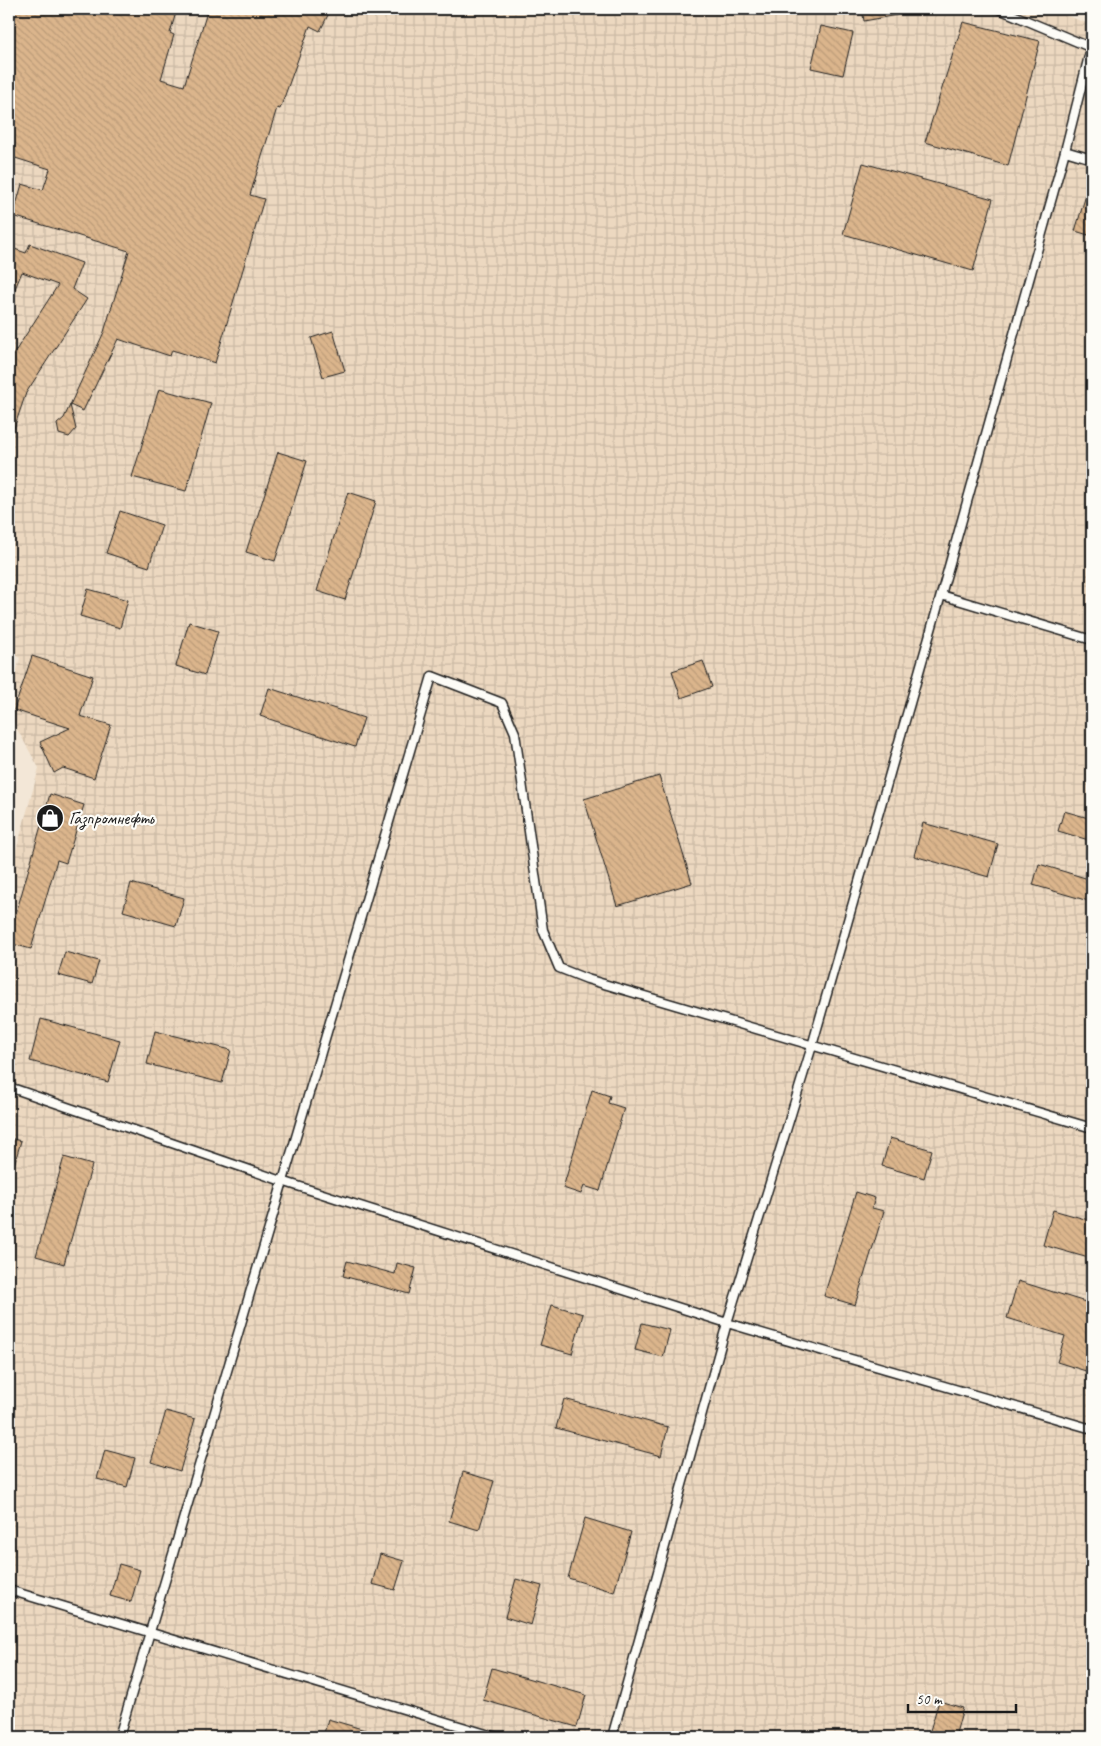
<svg xmlns="http://www.w3.org/2000/svg" width="1101" height="1746" viewBox="0 0 1101 1746" font-family="Caveat,sans-serif">
  <defs>
    <pattern id="industrial-grid" width="8" height="8" patternUnits="userSpaceOnUse" patternTransform="scale(1.25)"><rect width="8" height="8" fill="#ecd8c0"/><path d="M0 4h8M4 0v8" fill="none" stroke="#cab9a4"/></pattern>
    <pattern id="building-back-hatch" width="6" height="6" patternUnits="userSpaceOnUse" patternTransform="scale(1.25)"><rect width="6" height="6" fill="#dbb58c"/><path d="M-1 5l2 2M0 0l6 6M5-1l2 2" fill="none" stroke="#bb9b78"/></pattern>
  </defs>
  <rect width="100%" height="100%" fill="#f3e7d7"/>
  <filter id="ink" filterUnits="userSpaceOnUse"><feTurbulence type="fractalNoise" baseFrequency=".02" numOctaves="2"/><feDisplacementMap in="SourceGraphic" scale="10" xChannelSelector="R" yChannelSelector="G"/><feConvolveMatrix kernelMatrix="1 2 1 2 8 2 1 2 1" color-interpolation-filters="sRGB"/></filter>
  <g filter="url(#ink)">
    <path fill="url(#industrial-grid)" d="M9,9h1040l43,16v1712h-1083v-861l30,-108 -30,-53v-12l11,-45 -11,-7z"/>
    <path fill="url(#building-back-hatch)" stroke="#1c1c1c" d="M9,9h168l-7,24 4,2 -13,44 23,7 24,-77h123l-11,22 -10,-5 -30,83 -3,-1 -27,87 14,4 -49,164 -43,-13 -2,6 -52,-17 -35,72 -13,-6 6,24 -7,8 -10,-3 -2,-10 7,-6 40,-86 25,-81 -116,-35 9,-32 21,6 7,-21 -41,-13v-61l3,-11h-3z
      M862,9h35v6l-33,6z
      M963,22l77,19 -32,125 -83,-24z
      M821,26l32,7 -10,42 -32,-7z
      M863,163l130,36 -20,72 -130,-37z
      M1089,185h3v51l-17,-5z
      M30,244l52,19 -10,26 15,10 -61,94 -15,44h-2v-76l49,-76 -36,-13 -13,31v-56l17,6z
      M333,331l12,40 -22,6 -12,-39z
      M159,389l52,14 -25,88 -54,-14z
      M278,452l29,9 -32,100 -29,-9z
      M348,492l28,9 -31,99 -28,-9z
      M120,511l42,14 -13,42 -43,-14z
      M88,589l40,11 -8,28 -40,-12z
      M189,622l29,9 -13,44 -29,-9z
      M32,656l61,20 -13,40 31,9 -17,53 -31,-10 -9,5 -14,-31 30,-14 -56,-18z
      M703,661l9,26 -31,11 -9,-27z
      M269,688l95,30 -9,29 -95,-31z
      M659,776l33,107 -75,23 -33,-107z
      M50,794l34,11 -18,58 -9,-3 -26,89 -22,-6v-5z
      M1064,811l28,8v22l-34,-10z
      M923,823l75,21 -9,33 -75,-21z
      M1039,864l53,16v22l-59,-17z
      M131,883l53,15 -8,28 -53,-15z
      M65,952l34,9 -7,23 -34,-9z
      M41,1019l79,21 -12,42 -78,-21z
      M155,1031l76,19 -9,33 -75,-19z
      M592,1090l18,6 -2,7 16,5 -24,83 -16,-5 -3,8 -18,-6z
      M9,1138l12,3 -9,31h-3z
      M890,1138l42,12 -8,28 -42,-12z
      M64,1157l28,8 -28,99 -28,-8z
      M856,1192l19,6 -3,10 12,3 -29,94 -31,-9z
      M1053,1210l39,11v38l-49,-14z
      M347,1261l48,13 2,-11 19,5 -7,26 -66,-18z
      M1018,1281l74,23v58l-3,10 -32,-10 8,-26 -58,-18z
      M552,1305l31,9 -11,40 -32,-9z
      M642,1323l28,7 -7,27 -28,-7z
      M564,1399l104,28 -7,29 -105,-28z
      M166,1411l29,8 -15,52 -29,-9z
      M105,1450l30,8 -8,29 -30,-8z
      M463,1472l31,9 -15,49 -30,-9z
      M585,1518l46,14 -17,60 -46,-14z
      M380,1554l24,7 -9,29 -23,-6z
      M119,1564l21,6 -9,32 -21,-6z
      M516,1579l26,7 -11,39 -26,-8z
      M492,1668l94,27 -9,32 -94,-27z
      M939,1701l24,7 -8,29h-27z
      M328,1719l51,15v3h-56z"/>
    <g fill="none" stroke-linecap="round" stroke-linejoin="round">
      <g stroke="#1c1c1c" stroke-width="11">
        <path id="service" d="M999,9l93,39
          M1065,151l27,8
          M941,595l151,45
          M9,1087l273,94 445,142 365,106
          M9,1590l487,147
          M119,1737l313,-1061 70,27 13,30 28,197 16,38 28,11 505,149
          M612,1737l115,-414 85,-277 129,-451 124,-444 26,-103"/>
      </g>
      <use href="#service" stroke="#fdfcf7" stroke-width="8"/>
    </g>
  </g>
  <defs>
    <g id="shop-disc" transform="scale(1.4375)"><circle r="9.5" fill="#1c1c1c" stroke="#fdfcf7"/><path d="M-5-2.5h2.3a2.7 3.5 0 0 1 5.4 0H5L5.5 6h-11ZM-1.5-2.5h3a1.5 2.3 0 0 0-3 0Z" fill="#fff"/></g>
  </defs>
  <g fill-rule="evenodd">
    <use href="#shop-disc" x="50" y="818"/>
  </g>
  <g text-anchor="middle" stroke-width="4.5" stroke-linejoin="round" paint-order="stroke">
    <g font-size="18" fill="#1c1c1c" stroke="#fdfcf7" text-anchor="start">
      <text x="69" y="824">Газпромнефть</text>
    </g>
  </g>
  <rect width="1101" height="1746" fill="none" stroke="#fdfcf7" stroke-width="30"/>
  <rect x="15" y="15" width="1071" height="1716" fill="none" stroke="#1c1c1c" stroke-width="2" filter="url(#ink)"/>
  <path d="M908 1704v8h108v-8" fill="none" stroke="#1c1c1c" stroke-width="2.5"/>
  <text x="916" y="1704" font-size="15" fill="#1c1c1c" stroke="#fdfcf7" stroke-width="4" paint-order="stroke">50 m</text>
</svg>
